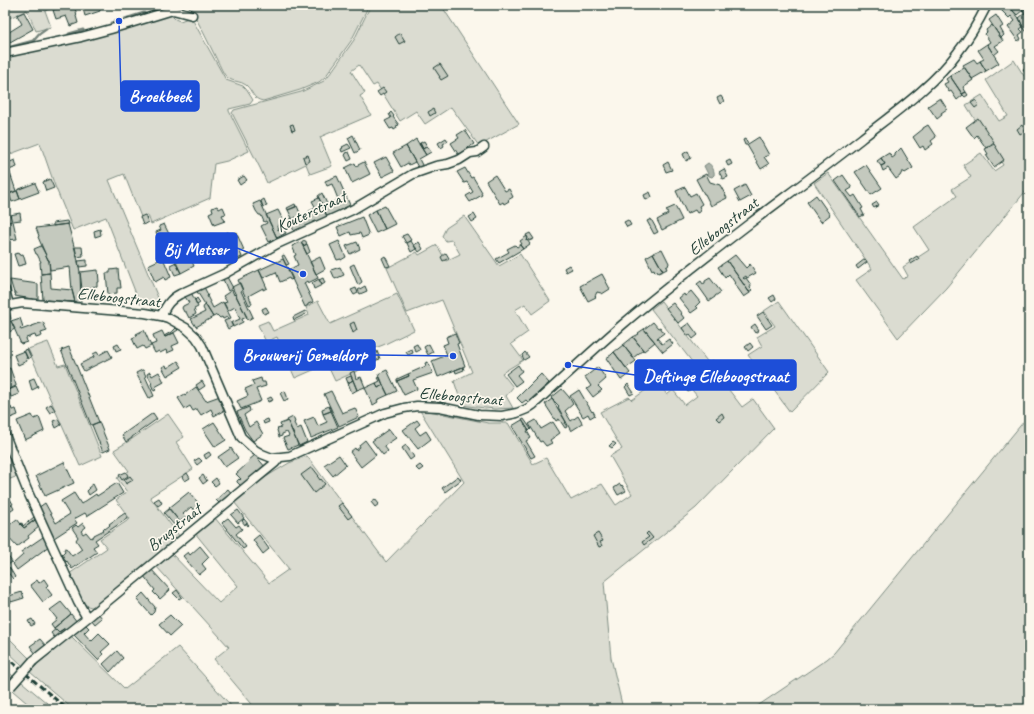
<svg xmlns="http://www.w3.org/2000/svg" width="1034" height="714" viewBox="0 0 1034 714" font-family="Caveat,sans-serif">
  <rect width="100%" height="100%" fill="#fbf7ec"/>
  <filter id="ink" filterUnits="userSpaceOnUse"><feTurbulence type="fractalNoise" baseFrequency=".025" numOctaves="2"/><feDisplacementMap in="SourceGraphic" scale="8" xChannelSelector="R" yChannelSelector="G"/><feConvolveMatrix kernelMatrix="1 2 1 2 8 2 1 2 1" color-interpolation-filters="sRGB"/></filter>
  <g filter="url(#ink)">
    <path fill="#dbdcd1" stroke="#7d8c82" d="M5,5h38l8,22 -15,4 -9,-21 -22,10z
      M188,5h181l-18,36 -26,36 -6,5 -19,8 -37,11c-11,-2 -10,-10 -17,-16 -5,-4 -13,-3 -18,-7 -5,-3 -8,-13 -11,-18 -9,-18 -18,-38 -29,-55z
      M372,5h69l78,119 -40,22 -28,-39 -26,17 -9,-13 -16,10 -23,-37 -4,2 -14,-21 -8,6 14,22 -5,3 11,19 -51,22 12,29 -22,8 -4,-10 -39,19 -7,-15 -28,-55 2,-3 67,-18 23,-11 8,-10 22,-31 14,-29z
      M169,15h2l4,4 5,2 11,-4 35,63 17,6 3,3 7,11 -3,4 -21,5v2l20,40 -22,10 -13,3 -4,34 -59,26 -3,-9 -7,2 -17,-43 -15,6 50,120 -19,4 -34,-87 -33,13 -18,-44 -15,-43 -35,13v-99z
      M1014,60l10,16 5,-3v117l-5,3 -78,95 -48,50 -42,-58 16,-11 -58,-86 14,-10 75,106 5,-3 -5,-9 26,-17 -15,-23 43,-31 -5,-7 19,-12 -8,-12 18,-12 13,18 9,-6 -37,-60 16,-10 17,26 9,-5 -22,-36z
      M464,216l35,50 21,-12 30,47 -18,13 -7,-10 -10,6 13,22 -17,12 12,16 -21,13 11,14 -7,9 7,12 -18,1 -19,-2 -14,-2 -8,-24 18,-9 -30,-72 -35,13 -20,-45 30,-16 2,3 18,-10 9,16 14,-7 -8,-14 -6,1 -4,-5 4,-8z
      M397,294l17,36 -31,15 -21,8 6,13 -33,15 -8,-17 -32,14 -18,-41 -11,5 -8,-17 10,-4 5,10 36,-16 -3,-8 12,-6 12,23z
      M661,301l81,106 11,-8 21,29 -78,80 -92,74 7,76 12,51h-367l-42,-50 15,-12 -73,-81 15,-13 48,50 19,-17 -43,-53 20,-15 54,65 20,-14 -55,-67 30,-24 25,-15 18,-7 79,106 78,-80 -45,-73 69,14h20l25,41 13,-6 25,42 31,-16 14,21 16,-11 -22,-38 12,-7 -22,-37 29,-15 3,3 26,-19 9,14 6,-5 12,15 12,-9 -18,-22 14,-11 -42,-54z
      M779,301l50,71 -39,40 -42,-57 14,-9 -5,-9 18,-11 -11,-15z
      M48,342l10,24 7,-2 37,92 -22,10 -52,-117z
      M168,414l16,23 -8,5 17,27 -43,28 30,40 -83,70c-18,3 -22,-20 -28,-33l38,-26 -7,-9 30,-20 -14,-19 11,-8 -10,-14 12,-7 -15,-21 15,-9z
      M1029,415v294h-276l74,-50 7,-6z
      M5,447l13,29 -13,5z
      M5,634l25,25 -7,7 -18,-17z
      M71,636l54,53 53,-42 56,62h-161l-43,-37 9,-9z
      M5,669l9,8 -8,8 -1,-1z
      M22,682l32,27h-20l-21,-18z"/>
    <path fill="#adb4aa" stroke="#74847b" d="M708,163c4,2 7,9 6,12l-2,2 -3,-1 -5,-10z"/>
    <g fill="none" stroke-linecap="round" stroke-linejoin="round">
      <path stroke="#74847b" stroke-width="3" d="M153,10l14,-5
        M125,19l19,-6
        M111,23l8,-2
        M69,34l14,-4
        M11,47l22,-6 6,-7 7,-5"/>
    </g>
    <path fill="#c4c9be" stroke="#1f3d34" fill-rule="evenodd" d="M45,5h10l1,2 -10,3z
      M69,5h5l3,10 -1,1 2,7 -8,3 -4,-10 -10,3 -3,-9z
      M82,5h17l1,6 -15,5z
      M1003,5h5l11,13 4,9 -3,2 3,3 -4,3 2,4 -3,2 -10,-14 7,-6 -4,-5 -2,2 -10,-10z
      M1008,5h14l-2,1 3,4 5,-3 1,1v27l-6,-8 -4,-9 6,-5 -2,-3 -6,5z
      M24,12l9,17 -23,13 -4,-8 16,-10 -5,-9z
      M996,15l7,11 -3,2 4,7 -3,3 -12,-18z
      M992,25l11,16 -8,5 4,5 -5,4 -7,-11 3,-2 -5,-8 2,-2 -1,-2z
      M400,33l5,8 -6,3 -4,-7z
      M987,44l12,19 -13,8 -6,-10 4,-2 -6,-9z
      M974,59l3,4 3,-2 6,10 -14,8 -9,-14z
      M440,64l8,12 -7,4 -2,-3h1l-6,-9z
      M964,67l9,13 -10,7 3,5 -4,2 -12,-18z
      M1027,67l2,3v5l-1,1 -5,-7z
      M950,76l13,19 -6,5 -6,-9 -2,1 -5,-8 4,-2 -2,-3z
      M383,88l3,4 -6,4 -3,-4z
      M966,92l2,3 -3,2 -3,-3z
      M721,96l3,5 -4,3 -3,-6z
      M940,98l7,11 -6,4 1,2 -5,4 -9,-13z
      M976,100l3,5 -4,3 -4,-5z
      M433,109l2,4 -5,3 -2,-4z
      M391,112l3,4 -1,1 6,8 -3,1 1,2 -3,2 -1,-2 -3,1 -5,-8 6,-3 -2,-4z
      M978,118l16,24 -8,6 -9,-13 -3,3 -8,-11z
      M293,124l2,6 -3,1 -2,-6z
      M928,125l8,12 -5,4 2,3 -8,6 -2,-4 -3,2 -7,-11 10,-8v-1z
      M1022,125l3,6 -5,3 -3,-5z
      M465,130l9,14 -16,10 -7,-11 8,-5 -2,-3z
      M353,135l7,15 -5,3 -7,-15z
      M759,137l10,18 -5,2 5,7 -8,5 -14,-24h-2l-2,-5 2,-1 3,5z
      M446,138l2,3 -5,3 1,2 -3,2 -3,-5z
      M416,139l10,16 -7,4 4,8 -4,2 -13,-23z
      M424,141l3,5 -4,3 -3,-6z
      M420,143l3,6 4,-3 4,6 -5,3 -7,-11z
      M348,144l3,4 -9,4 -1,-3 2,-1 -1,-1z
      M994,144l10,16 -10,7 -8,-12 2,-1 -3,-5z
      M406,146l9,16 -6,3 -1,-2 -7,4 -8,-14z
      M901,148l12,20 -8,5 -1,-1h-2l-2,4 -4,3 -8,-11 -5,3 -2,-5 4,-2 -4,-6 8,-5 3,5 3,-2v-2z
      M688,151l3,7 -5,3 -3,-7z
      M349,152l3,7 -4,2 -3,-6 1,-1v-1z
      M308,155l2,6 -5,2 -2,-6z
      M386,157l8,14 -12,6 -8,-14z
      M881,158l4,6 -4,2 -4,-5z
      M15,160l2,7 -8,3 7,21 -11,4v-31z
      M730,160l2,4 -4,2 -2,-4z
      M364,162l6,12 -18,9 -7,-15 10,-5 1,3z
      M668,162l4,8 -6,2 -3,-7z
      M866,165l16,23 -11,7 -16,-23z
      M465,168l6,10 2,-1 9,15 -1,1 1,2 -12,7 -4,-6 7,-4 -6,-10 -3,1 -7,-11z
      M724,169l4,8 -5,2 -4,-7z
      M706,174l4,8 10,3 7,13 -16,8 -6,-12h-1l-8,-15z
      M495,175l10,16 4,-2 4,8 -5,3 1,1 -5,3 -1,-2 -3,2 -14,-23z
      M843,175l9,13 -5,3 5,6 3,-2 8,13 -2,1 3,6 -4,2 -25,-36z
      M244,176l3,4 -7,5 -3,-5z
      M337,176l13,29 -23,12 -9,-21 4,-3 5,11 2,-1v2l9,-6 -6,-15 -5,2 -2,-5z
      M50,179l4,9 -8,3 -3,-9z
      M35,183l4,9 -19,7 -3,-9z
      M745,185l6,11 -11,6 -6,-11z
      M685,187l5,9 6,-3 6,11 -3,2 2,5 -4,2 -2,-3 -8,4 -11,-23z
      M17,191l3,8 -8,3 -3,-8z
      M650,192l2,5 -6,3 -2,-5z
      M816,195l14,20 -9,7 -14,-20z
      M319,198l9,20 -33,15 -6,-13 3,-2 -4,-8 9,-4 6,14 8,-4 -2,-5 7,-3 -4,-7zM296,217l2,5 -5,2 -2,-4z
      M264,199l3,7 -4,1 -2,-6z
      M260,201l17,37 -8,4 -8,-16 6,-3 -1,-2 -2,1 -3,-7h-2l-3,-4 -3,-7z
      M877,202l2,3 -5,3 -2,-3z
      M295,204l1,3 -8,3 -1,-2z
      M217,206l2,3 4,-2 3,7 -4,1 3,6 -11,4 -5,-12 4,-2 -1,-3z
      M385,206l10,18 -10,5 -9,-19z
      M675,206l7,14 -20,10 -5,-10 11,-6 -2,-4z
      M278,210l6,12 -7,4 1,4 5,-3 3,6 -9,5 -11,-23z
      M376,210l9,19 -9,4 -9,-18z
      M20,213l1,7 -8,1 4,18 -9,1v-5h-3v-12l7,-2 -2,-6z
      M474,214l3,5 -5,3 -3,-5z
      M145,215l3,7 -5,3 -3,-8z
      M362,217l7,18 -7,3 -2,-5 -9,2 -1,-3 -9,4 -4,-9z
      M651,219l7,13 -4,2 -7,-13z
      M628,220l3,5 -4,2 -3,-5z
      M67,221l1,3 -15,2v-3z
      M68,224l10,37 2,11 1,31 -6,-1 -3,-12 -2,-23 -20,3 -1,-10h-1l-10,-23 1,-1 -3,-8z
      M164,224l8,16 -11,4 -5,-12 5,-2 -2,-4z
      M100,229l1,6 -6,2 -1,-6z
      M228,232l2,3 6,-3 8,18 -4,2 2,5 -12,5 -5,-13 4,-2 -1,-3 -4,2 -5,-10z
      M530,233l4,6 -5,2 -3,-6z
      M407,234l4,6 -5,3 -4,-7z
      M527,236l1,2 -2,2v1l1,-1 3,4 -7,5 -3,-4 2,-1 -2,-3z
      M301.5 243a2.5 2.5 0 1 1 5 0a2.5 2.5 0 1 1-5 0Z
      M339,241l7,16 -5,3v-1l-4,1 -7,-15z
      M411,241l5,8 -5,3 -4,-9z
      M301,242l17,36 -10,5 -1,-2 -3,2 9,19 -5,2v1l-3,2 -17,-37 10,-5 -4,-9 2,-1 -4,-9z
      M357,242l3,7 -10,5 -4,-8z
      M419,242l4,7 -4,3 -5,-7z
      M307,244l3,8 -3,2 -4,-8z
      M515,245l2,2 3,-2 3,4 -24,14 -3,-4 13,-7 -2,-3z
      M41,246l8,15 1,12 -9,1 -1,-12h1l-4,-8h-1l-2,-5z
      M75,247h7l1,9 -6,1z
      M662,249l7,14 -1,3 -2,1 1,2 -4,2 -10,-18z
      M19,253v2l4,-1 3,10 -8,2 -4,-12z
      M446,253l3,5 -6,3 -2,-4z
      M653,253l10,18 -5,2 -1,-2 -2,1 -1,-3 -2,1 -6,-13z
      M189,255l5,11 -13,7 -6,-11z
      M284,255l5,9 -3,1 -4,-9z
      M735,255l11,13 4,-4 6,9 -9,5 -1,-2 -3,2 1,1 2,-1 5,7 -1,3 2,2 -3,2 -22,-31z
      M385,256l5,10 -4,1 -4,-9z
      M917,256l2,3 -8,5 -2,-3z
      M320,257l5,12 -9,5 -6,-12z
      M163,258l8,19 -6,3 -1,-3 -9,5 -7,-17z
      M283,259l10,20 -3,1 -1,-2 -9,4 -4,-10 -13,6 -4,-8z
      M865,259l2,3 -9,7 -2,-3z
      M87,260v6l-8,1 -1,-6z
      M727,261l23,32 -6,4 -10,-14h1l-6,-9 -4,4 -7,-11z
      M176,262l5,11 -6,2 -5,-10z
      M354,264l8,18 -4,3 -8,-19z
      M569,265l3,4 -6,3 -2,-4z
      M340,267l4,8 -9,4 -4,-9z
      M118,269l1,11h1l1,8h-4v5l-9,1 -2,-21h4v-3z
      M98,270l1,12h-2v4l-5,1v1l-10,1 -2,-17z
      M259,270l8,18 -4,2v-2l-13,7 -1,1 3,8 -3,1 -11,-25z
      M50,273l1,15 21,2 3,12 -32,-2 -2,-26z
      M602,274l8,15 -8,5 -1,-1 -4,-1 -2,4 1,1 -8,4 -8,-15z
      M227,277l6,11 -5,3 -5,-12z
      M323,278l2,5 -3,2 -3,-5z
      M710,278l11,14 -6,4v1l-6,4 -12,-17 4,-3 2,3 2,-1v-2z
      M319,279l3,6 -8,4 -2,-6z
      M10,280l28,4v16l-23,-4 1,-3h-2z
      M240,283l3,7 -2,1 12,26 -5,3 -16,-33z
      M365,286l2,5 -7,3 -2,-4z
      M204,287l4,8 -1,1 6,12 10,-6 8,16 -3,1 -1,-2 -4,2 -1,-2 -2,1 -3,-3 -4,2 -17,-27z
      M356,288l2,5 -4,2 -3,-5z
      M232,290l2,5 1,-1 12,23 -5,2 1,3 -10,5 -2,-4 9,-4 -5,-12 -7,4 -4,-8 3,-1 -4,-6z
      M691,291l9,11 -4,4 2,2 -7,5 -12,-15 5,-4 1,2z
      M191,292l7,15 -4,2 2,5 -7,4 -3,-6h-2l-2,-4 1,-2 6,-3 -5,-8z
      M774,295l2,4 -4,3 -3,-4z
      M197,298l3,5 -3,2 -2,-5z
      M673,303l9,11h-1l3,4 -6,5 -12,-15z
      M206,305l7,12 -17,10 -5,-8 14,-7 -2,-4 1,-2z
      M266,307l3,5 -5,2 -2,-5z
      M9,310l2,9 -5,1 -1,-9z
      M305,311l1,3 -12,6 -1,-3z
      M763,312l9,13 -6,4 -9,-13z
      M20,318l3,9 -3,1 1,2 22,-8 4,9 -6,2 1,3 -6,2 -1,-3 -9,3 1,4 -6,2 -10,-23z
      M229,319l4,7 -5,3 -4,-8z
      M11,321l4,8 -6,3 -3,-8z
      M354,322l3,8 -4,3 -3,-9z
      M653,322l5,6 2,-1 4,6 -7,5 5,6 7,-5 4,5 -10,8 -19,-23z
      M689,323l9,12 -5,4 -3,-4 -2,1 -6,-8z
      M755,324l4,6 -4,3 -4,-6z
      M176,328l2,2 -3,2 -10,5 -1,-1 9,-5z
      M644,329l11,13 -11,9 -11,-14 6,-3 -1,-1z
      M144,330l7,16 -6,3 -2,-3 -6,3 -5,-11 5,-2 -1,-2z
      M162,331l3,6 9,-4 5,10 -7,3 2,4 -7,3 -1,-3 -6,3 -1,-2 -4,2 -4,-8 5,-2 -3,-8z
      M455,333l4,10 -2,1 8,22 -27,11 -6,-16 15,-6 -4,-10 5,-2 -2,-6z
      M633,337l10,13 -10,8 -10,-13z
      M750,343l3,4 -5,4 -3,-4z
      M118,344l3,5 -5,2 -2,-5z
      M417,344l3,6 -4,2 -3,-6z
      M429,344l4,8 -5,3 -4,-8z
      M623,345l13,16 -10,7 -12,-16z
      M69,347l30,75 -8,3 -30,-75z
      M27,349l4,8 -3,2 -4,-9z
      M412,349l1,4 -5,2 -2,-3z
      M6,350l3,7 -4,2v-8z
      M108,350l4,7 -28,14 -4,-7 14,-7 -1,-3 4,-2 2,3z
      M24,351l3,7h-1l1,3 -9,4 -4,-10z
      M377,351l3,8 -6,2 -3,-8z
      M525,352l4,5 -5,3 -2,-5z
      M614,352l16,21 -9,7 -15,-22 5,-3z
      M712,360l3,4 -3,3 -3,-4z
      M178,361l4,6 -15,9 -5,-9 4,-2 1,3z
      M428,362l5,11 -20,7 4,9 -13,6 -7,-14 12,-5 -1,-2 18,-8 -1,-3z
      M518,365l4,6 -5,4 5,6 -7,5 -9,-12z
      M463,367l1,3 -8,3 -1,-3z
      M598,367l8,12 -8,7 4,4 -9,7 -6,-8 4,-3 -6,-9z
      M10,368l6,17v1l-9,4 -2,-4v-16z
      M142,370h1l3,6h-1l9,20 -5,2 -13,-25z
      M387,370l10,21 -9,4 -10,-21z
      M354,371l2,8 5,-2 4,10 -8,3 -7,-17z
      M150,372l2,4 7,-4 5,10 -9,5 1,3 -2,1 -3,-7 1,-1 -5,-9z
      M408,374l1,2 -12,5v-2z
      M541,374l8,9 -21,19 -2,-2 -4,3 -5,-5z
      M351,376l2,4 -5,3 -2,-5z
      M380,377l3,8 -5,3 -2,-5 4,-2 -2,-3z
      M34,378l4,9 -6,3 -3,-10z
      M261,378l1,4h3l1,4 -10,3 5,12 -20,8 -4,-8 11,-5 -3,-7 9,-4 -2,-4z
      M353,380l4,10 -5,3 -4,-10z
      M202,381l3,5 -6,4 -3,-5z
      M376,383l2,5 5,-3 5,10 -11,5 1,2 -5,3 -8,-17z
      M686,383l5,7 -3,2 -5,-6z
      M628,384l6,9 -4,2 -5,-8z
      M16,387l3,7 -8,3 -3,-7z
      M196,387l10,14 14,-5 5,14 -11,6 -3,-7 -10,6 -4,-6 -4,2 -3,-5 -5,3 -7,-11 7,-4v1z
      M562,389l7,8 4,7 -8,7 6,10 7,-5 4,7v1l-11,7 -13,-24 1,-1 -8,-8z
      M579,390l13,22 1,-1 2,4 -5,3 -2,-4 -5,3 -13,-21z
      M285,391l3,8 -4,2 -4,-8z
      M331,391l11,22 13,-5 4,9 -20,9 -15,-32z
      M271,397l2,3 -5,2 -1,-3z
      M552,399l14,23 -1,1 2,4 -2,1 -6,-9 -3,2 -11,-17z
      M51,404l4,6 -5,3 -4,-6z
      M329,406l2,5 -8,3 -1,-5z
      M11,407l1,3 4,-1 2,6 -13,5v-12z
      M249,407l1,4 -6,4 5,12 7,-5 7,12 -10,7 -8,-11 -8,-18z
      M331,411l7,16 -27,11 -7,-17 10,-4 4,9 9,-4 -4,-8z
      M153,413l4,6 -25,18v1l-6,4 -4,-7z
      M722,413l2,4 -5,4 -3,-3z
      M32,415l2,4 5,-2 5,14 -19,9 -8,-19z
      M293,417l2,5 -1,1 3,6 4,-2 6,15 -8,4 -12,-26z
      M58,419l3,6 -5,3 -3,-7z
      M268,419l1,3 -5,2 -1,-3z
      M524,419l7,10 -2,2 -7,-11z
      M417,420l3,4 -5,4 5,7 6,-4 5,8 -13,10 -15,-19z
      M522,420l7,11h-2l4,7 -5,3 9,15 -4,2 -19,-32z
      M536,420l5,9 12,-7 7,11 -10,7 2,3 -6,3 -4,-5 -2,1 -11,-18z
      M288,421l10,24 -10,4 -5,-11 6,-2 -2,-4 -5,2v2l-3,1 -2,-7 1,-1 -1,-1 4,-1 -1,-3z
      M99,422l11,27 -7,3 -11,-27z
      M214,422l12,18 -11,7 -12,-18z
      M389,429l7,9 -12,8 4,5 -5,4 -11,-14z
      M365,440l11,15 -15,12 -11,-15 5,-4 1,2 4,-3 -1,-2z
      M613,442l3,2 -4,4 -3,-2z
      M406,445l8,12 -4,3 -8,-12z
      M231,448l7,10 -13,9 -7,-10z
      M209,452l2,3 -5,4 -2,-4z
      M255,455l11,13 -24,19 -5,-5v-1l2,-2 1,1 1,-1 -5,-5 13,-12 -1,-1z
      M339,455l7,10 -13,11 -9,-11z
      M199,458l3,3 -5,4 -3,-4z
      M64,462l10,21 -29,13 -9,-20z
      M420,465l3,3 -4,3 -3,-3z
      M312,467l7,9 -1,1 2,3 1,-1 4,5 -11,9 -13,-18z
      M126,472l2,4 -6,4 -3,-5z
      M187,473l3,5 -5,3 -3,-4z
      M203,475l4,6 -4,3 -4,-6z
      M130,476l3,4 -7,4 -2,-4z
      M458,476l3,4 -16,12 -3,-4z
      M216,478l3,5 -4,3 -4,-4z
      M117,483l6,10 -36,23 -2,-3 -11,6 3,4 -23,15 -16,-30 7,-5 11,20 14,-9 -1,-1v1l-8,-13 13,-8 7,11 15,-10 1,2z
      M93,484l3,6 -7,5 -2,-4 2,-2 -1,-1z
      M620,484l1,2 1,-1 4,6 -8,4 -4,-7z
      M5,489l2,4 -1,1v1l2,-1 2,5 -5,2z
      M228,489l4,5 -12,10 -4,-4z
      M189,492l11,13 -6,5 -3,-3 -8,7 3,3 -6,5 -11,-14z
      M159,498l3,5 -4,3 -4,-5z
      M10,499l3,5 -2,1v1l1,-1 2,4 -9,6v-14z
      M375,499l4,5 -4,3 -4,-5z
      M342,503l10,13 -4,3 -10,-13z
      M169,509l11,13 -5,4 -11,-13z
      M238,510l6,8 -6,5 -7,-8z
      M125,513l3,5 -33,22 3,4 -5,3 4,5 -25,17 -5,-8 -1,1 -4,-8 3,-3 -1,-2 2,-1 6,8 10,-7 -6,-9 2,-3 -6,-9 4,-3 2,2 5,-4 3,4 -5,4 2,3 3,-2 5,6 3,-2v-1l10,-5 -1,-1 1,-1 1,1 4,-3 1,-1 -1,-1z
      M34,517l1,3 -11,8 -4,-4 2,-1 1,3z
      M228,518l8,9 3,-2 3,4 -6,5 10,13 -3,2 -21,-26 3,-3z
      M17,519l7,9 11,-8 5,6 -12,10 1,2 -12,9 -11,-12 -1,1v-8z
      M244,519l5,6 -1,1 -2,-3 -1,2 -3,-4z
      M648,532l5,6 -9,7 -2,-3 7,-5 -3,-3z
      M598,533l5,8 -3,1 2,4 -3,1 -6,-11z
      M259,535l10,14 -6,5 -10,-14z
      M43,537l6,9 -32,24 -4,-6 10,-9 -2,-3z
      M200,546l9,11 -7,7 4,5 -7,6 -16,-19 5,-4 2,3z
      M7,555l5,7 -7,5v-10z
      M9,567l6,10 -2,2 -8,-10z
      M151,569l19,21 -10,9 -7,-7 2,-2 -12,-15z
      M44,579l4,6 -2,2 6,8 -9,7 -13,-17 7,-5 2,3z
      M177,590l5,7 -3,2 -6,-6z
      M22,592l2,6 -13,4 -2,-6z
      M143,593l12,14 -1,5 -3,3 -14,-16z
      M61,602l10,12 -17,14 -3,-4 6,-5 -7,-9z
      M98,613l4,5 -7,6 -4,-5z
      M71,614l6,8 -11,8 -1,-2 -6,4 -3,-3 -1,1 -1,-2z
      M170,615l11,11 -11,10 -11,-12z
      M32,619l3,5 -4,2 -3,-5z
      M85,624l4,4 -5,5 7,8 8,-8 11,11 -9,8 2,2 -5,6 -25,-26z
      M65,628l1,2 -6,4 -1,-1 -5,4 -3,-4 5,-4 3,3z
      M40,639l6,7 -10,8 -6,-8z
      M117,651l6,7 -13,14 -7,-8z"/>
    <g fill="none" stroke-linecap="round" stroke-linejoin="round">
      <g stroke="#1f3d34" stroke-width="11">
        <path id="street" d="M5,53l76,-16 30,-8 62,-19 19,5
          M5,290l4,15
          M5,306l17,-3 123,10 16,3 7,2 18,10 10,9 6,9 39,91 14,13 7,4 10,4 18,-2 95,-43 19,-5 13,-2 23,1 39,8 23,1 15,-3 10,-4 6,-4c30,-27 59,-54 89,-80 41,-35 84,-68 127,-101 37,-28 75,-56 112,-85 33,-26 72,-53 97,-87 12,-15 21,-31 29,-47
          M161,316c5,-10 9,-17 19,-22l46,-21 51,-29 75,-34 61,-36 23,-8 12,-2 11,-4 11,-7 7,-1 7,-5
          M5,435l22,55 51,112 9,16
          M33,661l54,-43 188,-155 4,-5"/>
      </g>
      <use href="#street" stroke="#fbf7ec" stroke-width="8"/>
      <path stroke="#1f3d34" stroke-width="3" stroke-dasharray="6 3" stroke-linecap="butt" d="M5,656l62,53"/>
      <g stroke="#1f3d34" stroke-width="11" stroke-linecap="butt">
        <path id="street-bridge" d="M11,686l22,-25"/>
      </g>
      <use href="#street-bridge" stroke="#fbf7ec" stroke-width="8"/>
    </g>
  </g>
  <g text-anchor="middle" stroke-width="3.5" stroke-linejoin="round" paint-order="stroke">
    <g font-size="17" fill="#1f3d34" stroke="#fbf7ec">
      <text transform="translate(311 211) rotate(-25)" y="6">Kouterstraat</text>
      <text transform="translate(723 226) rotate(-38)" y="6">Elleboogstraat</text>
      <text transform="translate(119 297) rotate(6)" y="6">Elleboogstraat</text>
      <text transform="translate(461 396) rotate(5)" y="6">Elleboogstraat</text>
      <text transform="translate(174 527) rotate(-39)" y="6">Brugstraat</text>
    </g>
  </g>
  <path fill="none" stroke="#1d4ed8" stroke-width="1.5" d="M119 21L121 96M303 274L237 248M453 356L375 355M568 365L635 375"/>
  <g fill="#1d4ed8" stroke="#fbf7ec" stroke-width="1.5">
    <circle cx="119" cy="21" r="4"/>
    <circle cx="303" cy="274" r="4"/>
    <circle cx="453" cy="356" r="4"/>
    <circle cx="568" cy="365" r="4"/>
  </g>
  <g fill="#1d4ed8" stroke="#1d4ed8" stroke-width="1.5">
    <rect x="121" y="81" width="78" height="30" rx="4"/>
    <rect x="156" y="233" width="81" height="30" rx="4"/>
    <rect x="235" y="340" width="140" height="30" rx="4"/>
    <rect x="635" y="360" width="161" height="30" rx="4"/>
  </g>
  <g font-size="18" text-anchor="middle" font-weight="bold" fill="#fff">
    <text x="160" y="102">Broekbeek</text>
    <text x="196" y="255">Bij Metser</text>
    <text x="305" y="361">Brouwerij Gemeldorp</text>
    <text x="716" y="382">Deftinge Elleboogstraat</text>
  </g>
  <rect width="1034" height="714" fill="none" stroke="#fbf7ec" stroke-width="20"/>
  <rect x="10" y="10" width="1014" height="694" fill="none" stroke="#1f3d34" stroke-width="1.5" filter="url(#ink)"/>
</svg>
